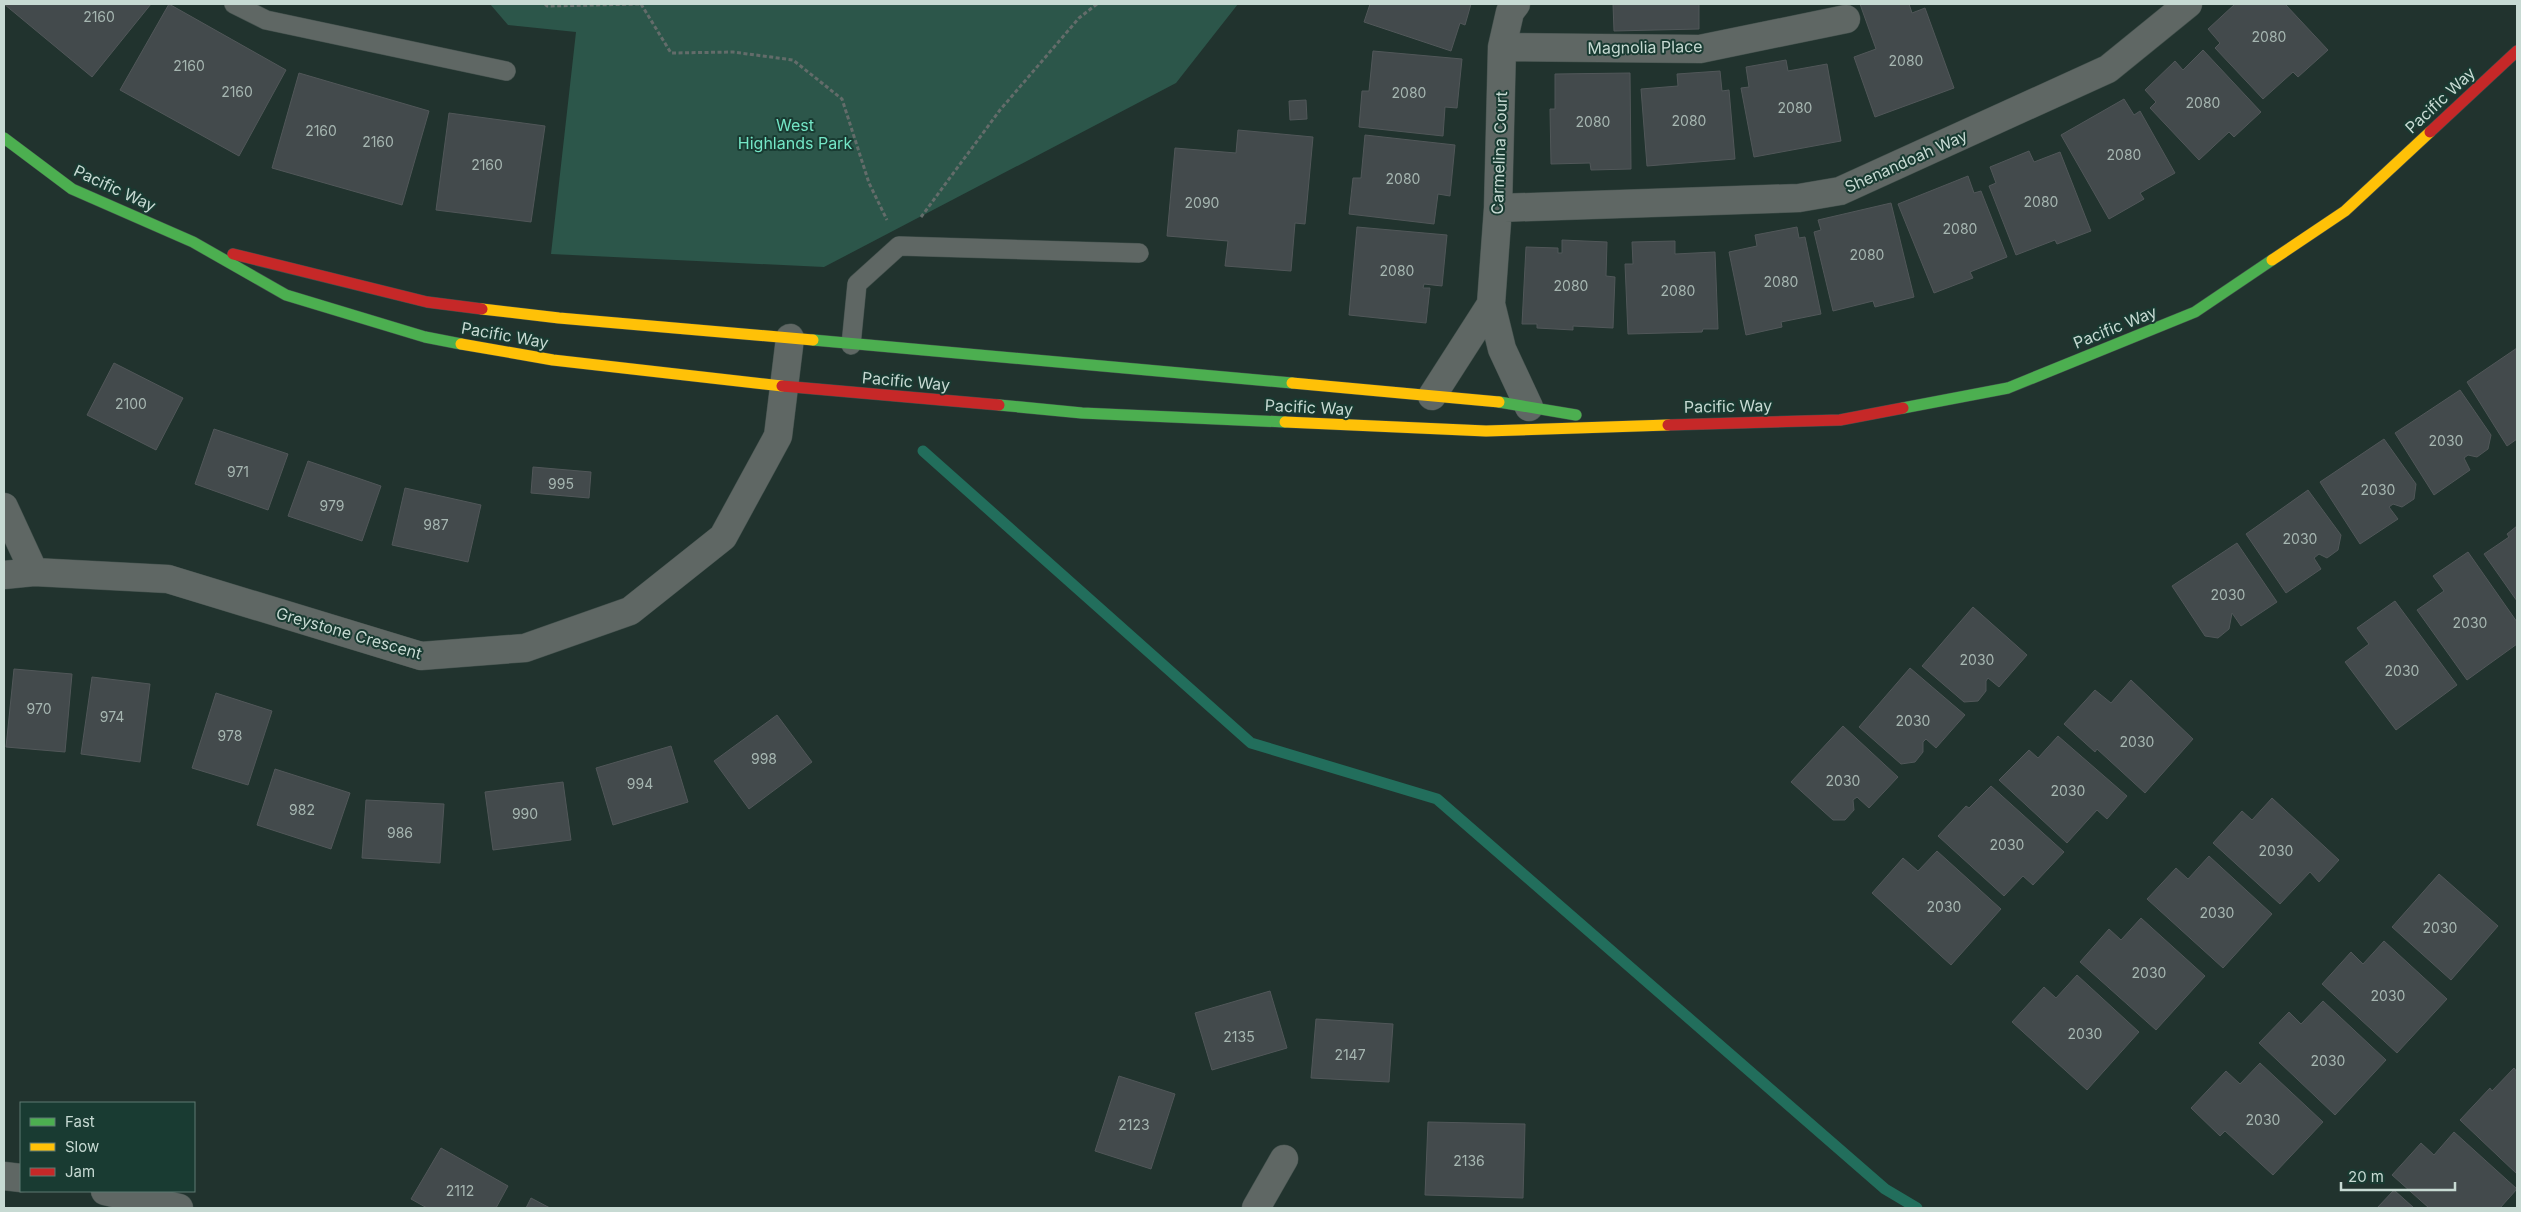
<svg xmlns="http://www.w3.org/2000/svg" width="2521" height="1212" viewBox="0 0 2521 1212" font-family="Inter,sans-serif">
  <rect width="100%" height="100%" fill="#21332e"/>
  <path fill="#2c564a" d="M490,4h748l-62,79 -352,184 -273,-13 25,-222 -68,-7z"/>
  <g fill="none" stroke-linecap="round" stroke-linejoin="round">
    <path stroke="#226e5c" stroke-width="11" d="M923,451l328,292 186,56 448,390 32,19"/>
  </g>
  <path fill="#434a4c" stroke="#515759" d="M4,4h147l-59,73z
    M169,4l117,66 -47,86 -119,-66z
    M1370,4h101l-6,21 -5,-2 -9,28 -87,-29z
    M1613,4h86v25l-85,2z
    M1860,4h49l3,9 13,-5 29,80 -79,29 -21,-60 22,-8z
    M2235,4h50l43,46 -30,27 -5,-5 -30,27 -48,-51 5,-5 -12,-14z
    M2203,50l58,62 -27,25 -5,-5 -30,28 -49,-52 6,-6 -11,-12 30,-29 8,9z
    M1373,51l89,8 -5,49 -12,-1 -2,29 -84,-9 3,-36h7z
    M1786,60l2,11 39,-7 14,77 -87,16 -13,-69 8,-1 -3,-20z
    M1720,71l2,20 7,-1 6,69 -88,7 -6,-77 37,-3 -1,-12z
    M299,73l130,38 -27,94 -130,-37z
    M1630,73l1,96 -40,1 -1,-7 -39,1 -1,-55h5v-35z
    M2124,99l10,16 6,-4 35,62 -35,20 4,6 -35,20 -48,-84z
    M1306,100l1,19 -17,1 -1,-19z
    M449,113l96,13 -14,96 -95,-12z
    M1238,130l75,7 -8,87 -10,-1 -4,48 -66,-5 3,-25 -61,-5 8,-88 61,5z
    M1365,135l90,10 -5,51 -12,-2 -4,30 -85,-10 4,-36h8z
    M2029,151l5,11 26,-10 31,79 -34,13 -2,-4 -39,15 -27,-69 7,-3 -6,-16z
    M1968,176l6,17 7,-2 26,66 -37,15 3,6 -39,15 -36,-89z
    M1891,203l23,94 -39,10 -2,-6 -40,10 -19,-79 7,-2 -3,-10z
    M1357,227l90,8 -5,51 -18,-2 -1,4h7l-4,35 -77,-8z
    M1797,227l2,11 6,-1 16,77 -40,8 1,5 -36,8 -17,-83 28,-6 -2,-11z
    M1562,240l45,2 -1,34 9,1 -2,51 -40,-2v4l-36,-2v-4h-15l4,-77 32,1v5h4z
    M1675,241v13l40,-2 3,77h-15l-1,3 -74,2 -3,-70h8l-1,-22z
    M2517,348v91l-10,7 -40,-64z
    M114,363l69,35 -27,52 -69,-35z
    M2460,390l31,45 -3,14 -11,8 -9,-2 -4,3 6,12 -36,25 -39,-62z
    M214,429l74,25 -20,56 -73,-26z
    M2384,439l32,45 -2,15 -12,8 -9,-3 -4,3 9,12 -38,25 -40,-62z
    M308,461l73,25 -19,55 -74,-25z
    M533,467l58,5 -2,26 -58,-5z
    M405,488l76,17 -13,57 -76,-17z
    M2308,490l33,45 -3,15 -11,8 -8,-4 -5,4 7,11 -35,24 -40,-59z
    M2517,526v75l-33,-47 25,-17 -2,-3z
    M2237,543l40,59 -36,24 -9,-13 -3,16 -11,9 -13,-2 -33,-50z
    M2468,552l49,70v22l-50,36 -50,-70 27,-19 -11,-15z
    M2395,601l62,84 -61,45 -51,-68 24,-18 -12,-16z
    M1973,607l54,48 -28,32 -11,-9 -2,3v10l-8,10 -14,1 -42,-36z
    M1910,668l55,47 -29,33 -10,-9 -3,3v10l-8,10 -14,2 -42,-37z
    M14,669l58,5 -7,78 -59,-5z
    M92,677l58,7 -10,78 -59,-8z
    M2131,680l62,59 -48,54 -48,-44 -2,3 -31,-28 31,-34 16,13z
    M216,693l56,18 -24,74 -56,-17z
    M777,715l35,47 -63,47 -35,-48z
    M1843,726l55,51 -29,31 -12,-11 -4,3 1,10 -9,10h-12l-42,-38z
    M2058,736l69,60 -20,23 -10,-9 -30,33 -68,-63 30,-30 9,8z
    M671,746l17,56 -75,23 -17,-57z
    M275,769l75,24 -19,56 -74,-24z
    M563,782l8,58 -78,10 -8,-58z
    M1991,786l73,66 -31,33 -10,-9 -19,20 -66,-60 28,-30 3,2z
    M2272,798l67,62 -20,22 -9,-10 -30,32 -67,-61 29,-32 10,9z
    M366,800l78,4 -4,59 -78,-5z
    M1937,851l64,58 -50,56 -79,-72 31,-35 15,13z
    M2209,856l63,58 -49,54 -76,-69 29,-31 12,11z
    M2439,874l59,52 -47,54 -59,-53z
    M2141,918l64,58 -49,54 -76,-68 29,-33 12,11z
    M2384,941l63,58 -50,54 -75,-69 29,-32 12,12z
    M2077,975l62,57 -52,58 -75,-68 32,-35 12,11z
    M1270,991l17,57 -75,22 -17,-57z
    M2323,1001l63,59 -51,55 -76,-72 30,-31 12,12z
    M1316,1019l77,5 -4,58 -78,-4z
    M2260,1063l63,59 -50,53 -48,-44 -5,5 -29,-28 35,-37 14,13z
    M2514,1068l3,4v102l-57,-54 30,-32 2,3z
    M1119,1076l56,18 -24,75 -56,-18z
    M1428,1122l97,2 -2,74 -98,-3z
    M2454,1132l63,57 -17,19h-71l-37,-33 29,-32 13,12z
    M441,1148l67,38 -12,22h-69l-16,-9z
    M2394,1190l20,18h-37z
    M531,1198l19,10h-24z"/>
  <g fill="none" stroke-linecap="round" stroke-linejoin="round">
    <g stroke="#414f4b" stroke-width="20">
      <path id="lane" d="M234,4l32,16 240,51
        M851,345l6,-61 42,-38 240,7"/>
    </g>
    <g stroke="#414f4b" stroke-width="29">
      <path id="street" d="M1516,4l-6,8 -8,35 -4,161 -7,96 11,45 27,58
        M1502,47l198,2 146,-30
        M1498,208l301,-10 41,-7 268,-122 80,-65
        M1432,396l59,-92
        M4,507l30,65
        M4,575l30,-3 134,7 253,77 104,-8 105,-37 93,-74 55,-101 12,-98
        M4,1176l17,2
        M105,1191l74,17
        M1256,1208l28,-49"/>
    </g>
    <g stroke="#414f4b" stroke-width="12">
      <path id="fast" d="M4,138l68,51 121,53 93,53 139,42 36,7
        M813,340l479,43
        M1499,402l77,13
        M999,405l83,8 203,9
        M1903,408l105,-20 187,-76 77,-52"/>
    </g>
    <g stroke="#414f4b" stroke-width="12">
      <path id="slow" d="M2272,260l73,-49 85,-79
        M482,309l77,9 254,22
        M461,344l92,16 229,26
        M1292,383l207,19
        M1285,422l201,9 182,-6"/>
    </g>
    <g stroke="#414f4b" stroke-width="12">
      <path id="jam" d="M2430,132l87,-81
        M233,254l194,48 55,7
        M782,386l217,19
        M1668,425l172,-5 63,-12"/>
    </g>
    <path stroke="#636c6a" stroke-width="3" stroke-dasharray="4 2.5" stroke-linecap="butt" d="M545,4l2,2 94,-2
      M641,4l30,49 62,-1 60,8 49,39 27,84 18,37
      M921,217l79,-107 79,-92 18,-14"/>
    <use href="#lane" stroke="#5f6764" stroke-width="19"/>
    <use href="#street" stroke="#5f6764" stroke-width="28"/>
    <use href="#fast" stroke="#4caf50" stroke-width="11"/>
    <use href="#slow" stroke="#ffc107" stroke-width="11"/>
    <use href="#jam" stroke="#c62828" stroke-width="11"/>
  </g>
  <g text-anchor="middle" stroke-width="4" stroke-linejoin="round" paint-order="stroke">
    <g font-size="14" fill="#a6b6b1">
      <text x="99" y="22">2160</text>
      <text x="2269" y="42">2080</text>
      <text x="1906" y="66">2080</text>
      <text x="189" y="71">2160</text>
      <text x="237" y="97">2160</text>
      <text x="1409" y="98">2080</text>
      <text x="2203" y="108">2080</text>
      <text x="1795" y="113">2080</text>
      <text x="1689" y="126">2080</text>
      <text x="1593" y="127">2080</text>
      <text x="321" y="136">2160</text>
      <text x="378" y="147">2160</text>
      <text x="2124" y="160">2080</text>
      <text x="487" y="170">2160</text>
      <text x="1403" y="184">2080</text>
      <text x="2041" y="207">2080</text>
      <text x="1202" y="208">2090</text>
      <text x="1960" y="234">2080</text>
      <text x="1867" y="260">2080</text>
      <text x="1397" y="276">2080</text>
      <text x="1781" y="287">2080</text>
      <text x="1571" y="291">2080</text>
      <text x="1678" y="296">2080</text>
      <text x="131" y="409">2100</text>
      <text x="2446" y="446">2030</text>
      <text x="238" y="477">971</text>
      <text x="561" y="489">995</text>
      <text x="2378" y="495">2030</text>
      <text x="332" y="511">979</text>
      <text x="436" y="530">987</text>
      <text x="2300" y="544">2030</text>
      <text x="2228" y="600">2030</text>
      <text x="2470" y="628">2030</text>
      <text x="1977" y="665">2030</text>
      <text x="2402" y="676">2030</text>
      <text x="39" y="714">970</text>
      <text x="112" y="722">974</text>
      <text x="1913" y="726">2030</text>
      <text x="230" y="741">978</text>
      <text x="2137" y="747">2030</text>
      <text x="764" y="764">998</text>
      <text x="1843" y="786">2030</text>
      <text x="640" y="789">994</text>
      <text x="2068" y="796">2030</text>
      <text x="302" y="815">982</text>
      <text x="525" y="819">990</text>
      <text x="400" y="838">986</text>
      <text x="2007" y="850">2030</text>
      <text x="2276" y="856">2030</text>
      <text x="1944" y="912">2030</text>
      <text x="2217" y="918">2030</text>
      <text x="2440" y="933">2030</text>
      <text x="2149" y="978">2030</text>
      <text x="2388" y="1001">2030</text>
      <text x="2085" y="1039">2030</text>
      <text x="1239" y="1042">2135</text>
      <text x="1350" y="1060">2147</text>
      <text x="2328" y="1066">2030</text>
      <text x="2263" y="1125">2030</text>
      <text x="1134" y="1130">2123</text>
      <text x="1469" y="1166">2136</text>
      <text x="460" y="1196">2112</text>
    </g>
    <g font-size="16" fill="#c7dad3" stroke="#193b32">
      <text transform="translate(1645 47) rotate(-1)" y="6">Magnolia Place</text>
      <text transform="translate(2440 100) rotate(-43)" y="6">Pacific Way</text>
      <text transform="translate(1499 153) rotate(-88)" y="6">Carmelina Court</text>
      <text transform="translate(1906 161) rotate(-24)" y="6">Shenandoah Way</text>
      <text transform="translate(115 188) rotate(25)" y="6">Pacific Way</text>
      <text transform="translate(2115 327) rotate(-22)" y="6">Pacific Way</text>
      <text transform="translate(505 335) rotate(10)" y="6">Pacific Way</text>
      <text transform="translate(906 381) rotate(5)" y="6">Pacific Way</text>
      <text transform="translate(1728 406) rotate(-1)" y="6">Pacific Way</text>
      <text transform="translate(1309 407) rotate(3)" y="6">Pacific Way</text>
      <text transform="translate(349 633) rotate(16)" y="6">Greystone Crescent</text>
    </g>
    <g font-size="16" fill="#74e6c6" stroke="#193b32">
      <text x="795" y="131">West<tspan x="795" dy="18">Highlands Park</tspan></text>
    </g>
  </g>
  <rect width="2521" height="1212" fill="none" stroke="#c7dad3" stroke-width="10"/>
  <rect x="20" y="1102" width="175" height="90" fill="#193b32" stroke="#5f7b72"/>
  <rect x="30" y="1118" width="25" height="8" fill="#4caf50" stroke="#5f7b72"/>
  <text x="65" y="1127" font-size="15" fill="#c7dad3">Fast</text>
  <rect x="30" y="1143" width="25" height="8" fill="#ffc107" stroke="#5f7b72"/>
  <text x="65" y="1152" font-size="15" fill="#c7dad3">Slow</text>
  <rect x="30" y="1168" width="25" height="8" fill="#c62828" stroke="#5f7b72"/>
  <text x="65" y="1177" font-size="15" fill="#c7dad3">Jam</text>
  <path d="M2341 1182v8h114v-8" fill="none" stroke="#c7dad3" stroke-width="2.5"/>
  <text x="2348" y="1182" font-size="15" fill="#c7dad3" stroke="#193b32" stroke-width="4" paint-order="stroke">20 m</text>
</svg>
